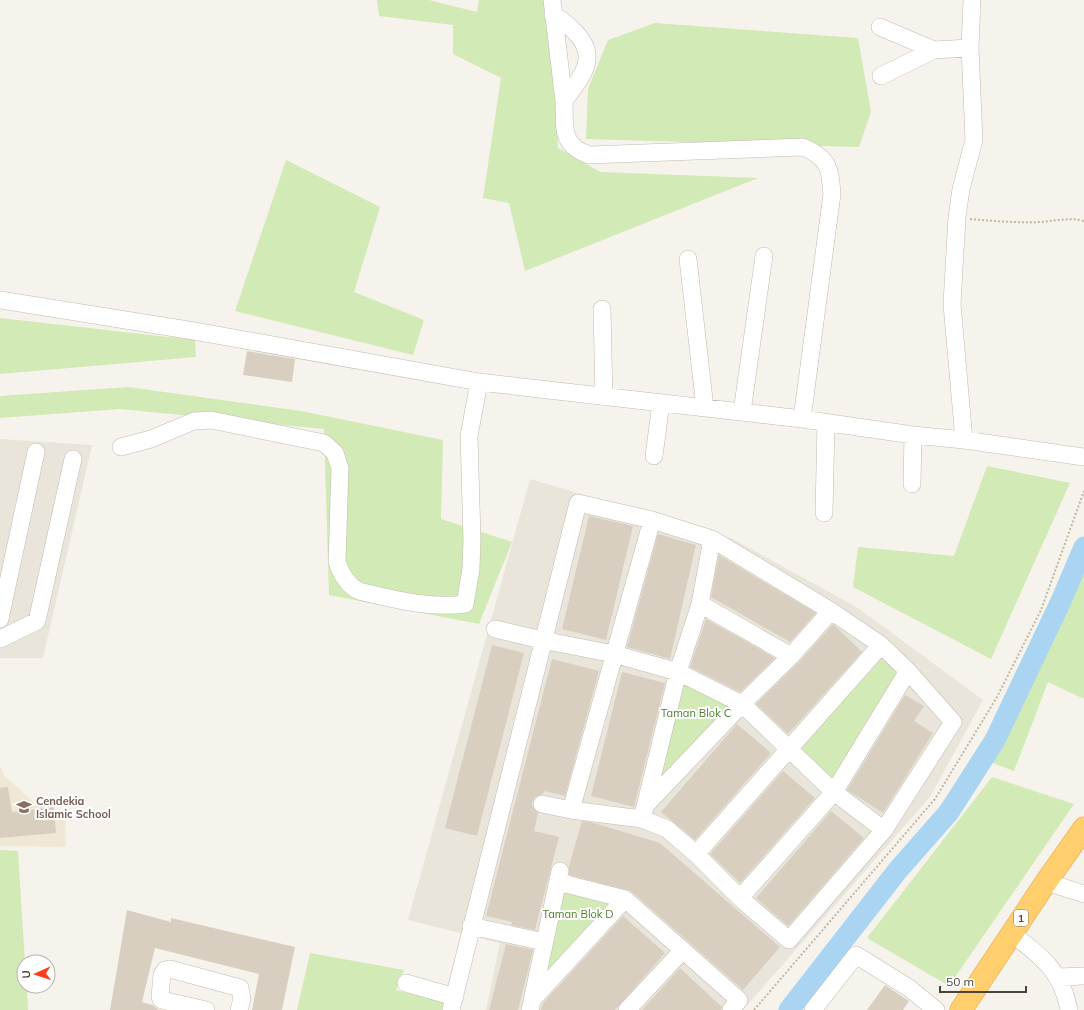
<svg xmlns="http://www.w3.org/2000/svg" width="1084" height="1010" viewBox="0 0 1084 1010" font-family="Mulish,sans-serif">
  <rect width="100%" height="100%" fill="#f6f3ec"/>
  <path fill="#eae5da" d="M0,439l92,6 -49,213h-43z
    M530,479l203,60 125,69 125,92 -53,97 -187,213h-257l14,-67 -92,-23z"/>
  <path fill="#efe8d6" d="M0,766l4,9 27,25 34,14 1,33 -66,-1z"/>
  <path fill="#d2eab5" d="M377,0h52l48,12 2,-12h73l6,148 42,24 158,6 -233,93 -16,-68 -26,-5 18,-120 -48,-24v-29l-74,-9z
    M655,23l203,15 13,74 -12,35 -273,-8 2,-50 20,-49z
    M286,160l94,47 -26,85 70,28 -11,35 -178,-44z
    M0,318l195,22 1,17 -196,17z
    M128,387l173,24 142,29 -2,79 71,23 -33,82 -150,-29 -5,-166 -204,-20 -120,9v-22z
    M987,466l83,17 -79,176 -138,-72 5,-40 96,9z
    M1084,574v125l-36,-17 -34,89 -24,-9z
    M883,657l15,19 -64,103 -35,-31z
    M683,681l47,25 -75,82z
    M992,777l82,27 -125,182 -82,-48z
    M0,850l18,1 7,111 -1,24h3l1,24h-28z
    M564,890l51,13 -72,74z
    M310,953l94,17 -8,20 49,13 -3,7h-145z"/>
  <g fill="none" stroke-linecap="round" stroke-linejoin="round">
    <path stroke="#a9d4f2" stroke-width="21" d="M789,1010l109,-140 51,-58 46,-72 66,-139 23,-54"/>
  </g>
  <path fill="#d8cfc1" d="M247,351l48,8 -3,23 -49,-7z
    M589,516l44,10 -27,114 -44,-11z
    M658,534l38,11 -26,114 -43,-12z
    M719,555l97,58 -26,29 -79,-45z
    M706,619l69,39 -35,34 -50,-25z
    M833,624l29,28 -74,82 -32,-30 42,-41z
    M492,645l32,8 -47,183 -32,-8z
    M552,659l47,12 -34,125 -21,-5 -1,3 -8,3 -3,5 1,5 5,6 -4,18 25,6 -24,93 -24,-5 1,-3 -26,-6z
    M622,672l43,11 -31,124 -43,-11z
    M905,695l19,11 -10,15 19,12 -50,80 -36,-23z
    M737,724l34,29 -76,87 -34,-28z
    M783,771l32,27 -75,85 -30,-29z
    M8,787l4,25 42,-5 2,26 -56,5v-50z
    M831,811l33,27 -76,88 -32,-28z
    M582,821l12,2 66,20 120,104 -37,43 -112,-99 -62,-16v-9z
    M127,910l44,12v-4l124,29 -13,63h-30l7,-36 -104,-26 -13,54 11,3 6,5h-49z
    M623,916l42,37 -50,57h-74l2,-7z
    M506,944l27,6 -15,60h-29z
    M680,968l42,39 -1,3h-79z
    M885,985l24,16 -6,9h-36z"/>
  <g fill="none" stroke-linecap="round" stroke-linejoin="round">
    <g stroke="#c2bbae" stroke-width="18">
      <path id="minor" d="M552,0l12,101c18,-25 37,-44 9,-71 -7,-6 -11,-12 -20,-15
        M880,27l54,23
        M881,76l53,-26 36,-2
        M564,101c1,26 -4,44 25,54l214,-8c26,11 27,21 29,47l-30,225
        M688,259l17,149
        M0,300l194,31 285,51 323,37 111,16 51,5 120,17
        M602,309l2,88
        M742,412l22,-156
        M964,440l-12,-136 5,-87 4,-28 13,-49 -4,-92 2,-48
        M121,447l30,-8 43,-18 17,-1 113,23 11,10 5,15 -3,94c4,12 10,23 22,29 34,8 70,18 106,13l6,-35 1,-30 -3,-103 10,-54
        M654,456l7,-53
        M912,484l1,-49
        M824,513l2,-90
        M700,604l91,52
        M0,619l36,-167
        M495,629l47,11 72,14 64,18 64,32 92,88 50,38
        M0,639l37,-18 36,-162
        M645,806l97,-102 49,-48 40,-45
        M571,810l81,-290
        M642,819l36,-147 22,-68 12,-65
        M696,854l185,-209
        M558,882l67,17 114,101 -8,10
        M1046,882l38,12
        M740,898l94,-106 74,-121
        M471,926l73,16
        M1011,933c30,23 51,38 58,77
        M1059,977l25,-1
        M406,983l49,14
        M532,1000l93,-101
        M206,1010l-44,-10 -2,-3 2,-22 3,-5 5,-1 70,19 2,11 -3,11
        M451,1010l127,-507 74,17 60,19 119,72 50,34 27,26 45,51 -69,108 -95,110 -49,-42 -44,-44 -29,-25 -25,-10 -71,-9 -29,-6
        M530,1010l30,-139
        M627,1010l55,-59
        M813,1010l43,-55 53,33 27,22"/>
    </g>
    <g stroke="#e0a43c" stroke-width="23">
      <path id="highway" d="M961,1010l85,-128 38,-54"/>
    </g>
    <path stroke="#c4b79f" stroke-width="2" stroke-dasharray="2 2" stroke-linecap="butt" d="M970,219c24,2 47,4 71,3 14,-1 29,-5 43,-1
      M754,1010l181,-211 62,-102 44,-87 43,-119"/>
    <use href="#minor" stroke="#fff" stroke-width="17"/>
    <use href="#highway" stroke="#ffcf6e" stroke-width="22"/>
  </g>
  <defs>
    <g id="school-bare" transform="scale(1.2)"><path d="M0-5L7-2L0 1L-7-2ZM-4 1L0 2.5L4 1V4Q0 6-4 4Z" fill="#8d6e63" stroke="#fff" stroke-width="2.5" paint-order="stroke"/></g>
  </defs>
  <g fill-rule="evenodd">
    <use href="#school-bare" x="24" y="807"/>
  </g>
  <g text-anchor="middle" stroke-width="4" stroke-linejoin="round" paint-order="stroke">
    <rect fill="#fff" stroke="#817c74" stroke-width="1" x="1014" y="910" width="14" height="16" rx="3"/>
    <g font-size="10" font-weight="bold" fill="#4b4439">
      <text x="1021" y="922">1</text>
    </g>
    <g font-size="11" fill="#4a7f2a" stroke="#fff">
      <text x="696" y="717">Taman Blok C</text>
      <text x="578" y="918">Taman Blok D</text>
    </g>
    <g font-size="11" font-weight="bold" fill="#785e54" stroke="#fff" text-anchor="start">
      <text x="36" y="805">Cendekia<tspan x="36" dy="13">Islamic School</tspan></text>
    </g>
  </g>
  <g transform="translate(36 974) rotate(267)"><circle r="19" fill="#ffffff" stroke="#b7b4b0"/>
  <path d="M0-3L7 15L0 10L-7 15Z" fill="#fc3f1d"/>
  <text y="-6" font-size="11" font-weight="bold" text-anchor="middle" fill="#4b4439">U</text>
  </g>
  <path d="M940 986v6h86v-6" fill="none" stroke="#4b4439" stroke-width="2"/>
  <text x="946" y="986" font-size="12" fill="#4b4439" stroke="#ffffff" stroke-width="3" paint-order="stroke">50 m</text>
</svg>
